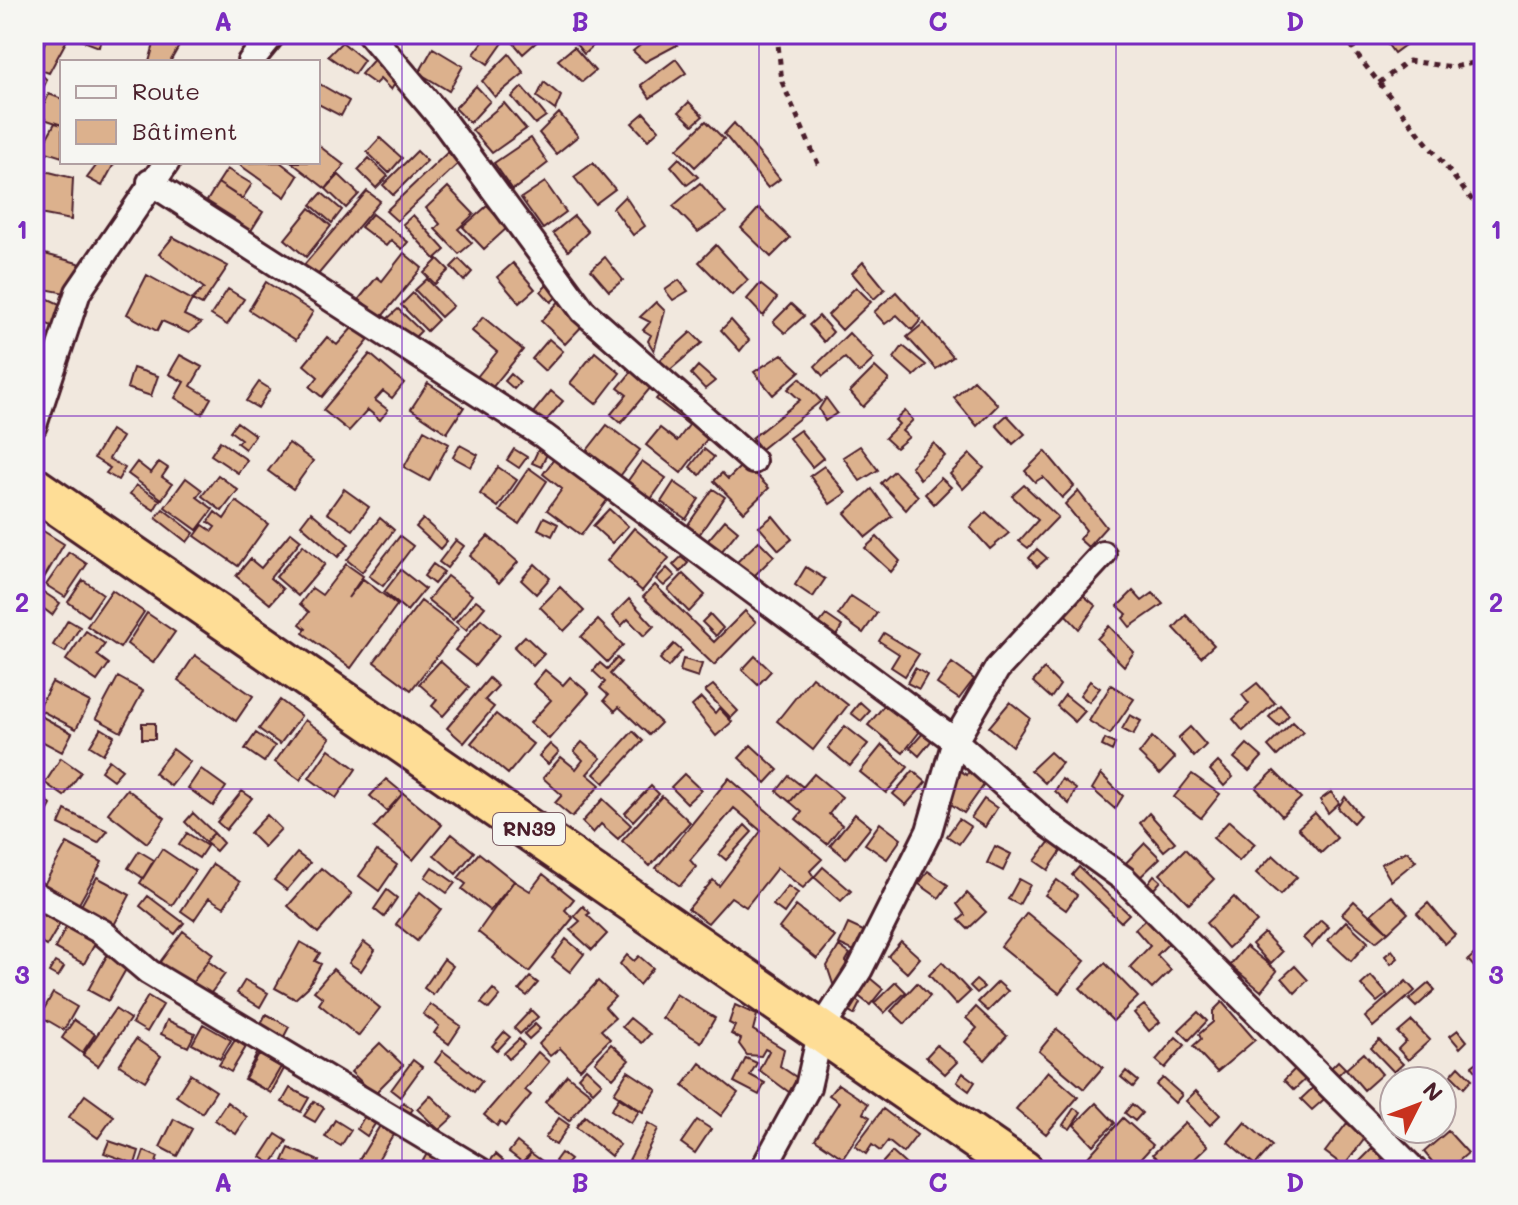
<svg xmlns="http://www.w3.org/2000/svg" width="1518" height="1205" viewBox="0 0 1518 1205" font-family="Mali,sans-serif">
  <rect width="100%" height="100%" fill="#f1e8de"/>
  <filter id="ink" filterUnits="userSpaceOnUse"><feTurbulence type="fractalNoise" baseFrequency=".0125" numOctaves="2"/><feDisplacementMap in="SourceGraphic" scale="16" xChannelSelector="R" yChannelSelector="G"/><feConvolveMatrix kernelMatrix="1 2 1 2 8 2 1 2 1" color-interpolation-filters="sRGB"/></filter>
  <g filter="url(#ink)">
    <path fill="#dcb18d" stroke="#4a1f2b" stroke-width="2" d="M48,34l21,2 -20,37 -14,-5z
      M80,34h22l-3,13 -21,-8z
      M147,34h39l-16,28h-21l5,-18 -12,-5z
      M489,34l16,6 -17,24 -14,-10z
      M506,34h29l5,5 -17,15z
      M585,34h21l-22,20 -9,-11z
      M654,34h10l13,11 -32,17 -12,-11z
      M1388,34h32l-26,19 -11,-15z
      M342,42l22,18 -10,14 -26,-18z
      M574,47l21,24 -13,11 -24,-22z
      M433,48l30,18 -14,25 -30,-18z
      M509,54l15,19 -29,24 -13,-16z
      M377,56l13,12 -4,4 11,8 -6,10 -11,-11 -5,5 -14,-10z
      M676,59l10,14 -36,25 -9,-13z
      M35,68l12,12 -13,27v-37z
      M544,82l17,14 -6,14 -18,-13z
      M318,83l31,18 -8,15 -23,-12z
      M476,86l14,15 -20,22 -15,-15z
      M522,87l24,29 -11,8 -23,-27z
      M49,94l13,5v26l-24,-8z
      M689,102l14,14 -10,9 -14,-13z
      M504,103l22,26 -34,24 -20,-23z
      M559,113l19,23 -22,18 -17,-21z
      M644,113l15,17 -11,10 -16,-17z
      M34,120l12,7 -9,13 -3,-1z
      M706,121l18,18 -29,28 -18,-18z
      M55,123l7,2v32l-22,-7z
      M734,123l46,56 -12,9 -44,-54z
      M380,138l22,20 -13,15 -22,-21z
      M531,138l17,25 -35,27 -19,-27z
      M318,145l26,20 -18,24 -35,-27h27z
      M417,151l10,10 -34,34 -10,-10z
      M448,152l11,11 -62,58 -11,-10z
      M369,158l19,18 -12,12 -18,-18z
      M679,158l19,19 -11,8 -16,-19z
      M99,162h16l-13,24 -15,-8z
      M280,162l18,14 -13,21 -48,-34z
      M593,163l22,26 -20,15 -21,-27z
      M227,169l25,15 -10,15 -24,-16z
      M45,171l28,7 -2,42 -37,-7z
      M339,175l20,19 -13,14 -20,-19z
      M545,182l21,30 -23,17 -22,-31z
      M218,183l45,29 -16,25 -17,-11 4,-8 -27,-17z
      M700,183l26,30 -28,19 -25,-26z
      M448,187l26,27 -16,15 14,14 -13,11 -24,-25 5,-5 -14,-16z
      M367,191l13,10 -69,82 -13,-11z
      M322,193l20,17 -10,13 -21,-18z
      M625,196l20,30 -12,9 -20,-27z
      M487,206l20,22 -23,21 -21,-22z
      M310,208l21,18 -25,31 -21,-18z
      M759,208l31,30 -19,19 -30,-29z
      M372,214l36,28 -6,7 -11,-9 -5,6 -25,-19z
      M413,215l32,35 -10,9 -32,-35z
      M574,216l14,16 -20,19 -15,-18z
      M173,237l55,29 -26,39 -10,-5 12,-12 -45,-34z
      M716,245l32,35 -16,15 -33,-33z
      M34,251l47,13 -16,29 -31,-6z
      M404,253l18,15 -47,57 -15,-13 6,-7 -7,-6 18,-22 5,4z
      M605,257l18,23 -14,11 -18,-21z
      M438,259l11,11 -14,14 -11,-11z
      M459,259l13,13 -8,9 -13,-14z
      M863,262l22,27 -11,10 -22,-26z
      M513,263l22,26 -16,14 -22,-26z
      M147,275l45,25 -8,15 17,8 -12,10 -27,-12 -5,10 -30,-17z
      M427,279l26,27 -12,11 -26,-27z
      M552,280l11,11 -12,11 -10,-11z
      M679,280l9,11 -15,9 -8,-10z
      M266,282l47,30 -17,28 -47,-30z
      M760,284l17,14 -14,18 -16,-17z
      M856,287l15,15 -29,28 -14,-15z
      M228,289l16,10 -17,26 -16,-10z
      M896,292l25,28 -9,10 -15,-15 -12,9 -11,-12z
      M413,293l25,27 -11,11 -26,-26z
      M42,296l20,9 -5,23 -23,-9z
      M564,296l24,24 -23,24 -24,-23z
      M656,302l9,9 -11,40 -6,-10 3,-6 -8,-5 7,-8 -10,-5z
      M791,304l13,12 -19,17 -12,-11z
      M398,309l23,22 -12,12 -23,-23z
      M819,316l14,16 -9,10 -15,-17z
      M483,317l40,33 -31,38 -15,-11 20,-25 -25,-21z
      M731,320l18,20 -9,11 -19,-21z
      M924,323l29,34 -17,12 -29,-32z
      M353,327l16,13 -47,57 -12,-10 8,-10 -14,-12 23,-28 10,8z
      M43,332l13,4 -7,18 -13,-3z
      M691,332l11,11 -32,27 -11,-9z
      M849,333l25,26 -15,14 -14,-15 -22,18 -8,-10z
      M549,339l14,12 -18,20 -13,-12z
      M903,346l23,19 -12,11 -20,-18z
      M595,352l25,21 -24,31 -26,-21z
      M370,354l34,29 -12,15 -9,-7 -8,9 13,10 -8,10 -12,-10 -19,21 -26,-21z
      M782,354l18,17 -27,24 -19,-23z
      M180,355l22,12 -11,19 20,12 -9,16 -27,-16 9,-16 -15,-8z
      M637,365l20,15 -36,43 -10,-9 16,-19 -9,-7z
      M698,366l17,15 -10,8 -14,-15z
      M875,367l14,13 -26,27 -13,-15z
      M133,368l25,8 -7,20 -24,-8z
      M511,374l9,8 -6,7 -9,-8z
      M800,378l21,23 -60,48 -9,-11 48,-38 -12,-11z
      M974,380l24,25 -21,21 -23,-28z
      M259,382l11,7 -12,19 -12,-7z
      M428,383l36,24 -17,26 -36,-24z
      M551,391l12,10 -23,27 -12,-9z
      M663,391l51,39 -33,43 -35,-28 14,-17 17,13 12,-16 -33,-26z
      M826,398l11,15 -12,8 -6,-12z
      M905,411l8,9 -11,11 7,6 -13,11 -11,-10 14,-14 -4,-4z
      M1007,415l18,19 -12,10 -17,-19z
      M237,422l18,13 -10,14 -8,-6 4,-4 -11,-8z
      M607,425l33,25 -26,34 -33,-26z
      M111,430l11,7 -13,22 16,9 -7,12 -12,-7 4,-5 -16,-10z
      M424,430l25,14 -20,37 -25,-14z
      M800,430l23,28 -11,9 -23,-29z
      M220,441l27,19 -9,13 -27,-18z
      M289,443l24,18 -20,28 -25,-18z
      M934,443l11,13 -25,23 -9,-13z
      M460,445l18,10 -7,12 -18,-10z
      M860,446l18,24 -18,11 -17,-24z
      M514,449l13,8 -8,11 -12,-8z
      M704,449l10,8 -14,18 -10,-8z
      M538,450l9,4 -6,13 -9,-4z
      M1045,451l29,35 -12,12 -19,-21 -8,5 -10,-11z
      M970,454l14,14 -21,21 -13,-15z
      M554,459l54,40 -27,36 -34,-25 15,-21 -19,-15z
      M642,461l24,17 -15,21 -24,-17z
      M137,462l14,11 8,-11 9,6 -6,9 10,7 -10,15 -34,-25z
      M744,463l25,25 -25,24 -30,-31 8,-8 6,6z
      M824,466l22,27 -16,11 -20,-28z
      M498,467l19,13 -19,27 -18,-13z
      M529,468l18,13 -28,43 -19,-13z
      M894,471l24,25 -12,14 -25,-27z
      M218,475l20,15 -16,21 -20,-15z
      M186,478l16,12 -5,7 16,12 -16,21 -32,-23z
      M941,478l10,9 -17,17 -9,-10z
      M674,482l25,17 -13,20 -25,-17z
      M136,485l24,15 -6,10 -24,-16z
      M1024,485l34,32 -30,31 -9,-7 19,-21 -26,-24z
      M344,489l25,18 -16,23 -26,-17z
      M713,489l12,8 -26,38 -12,-9z
      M872,489l20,27 -26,21 -21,-24z
      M1078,491l28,36 -18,20 -9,-8 7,-9 -21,-26z
      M236,501l32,23 -30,42 -43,-30 8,-11 9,6 3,-4 -7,-5 7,-10 9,7z
      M163,509l31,24 -7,9 -31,-24z
      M609,509l19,17 -16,17 -19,-17z
      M311,512l38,32 -11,13 -37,-32z
      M986,512l23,21 -19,16 -20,-22z
      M773,516l19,23 -13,11 -20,-23z
      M544,517l14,7 -6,12 -14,-7z
      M380,518l14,12 -32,42 -15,-12z
      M423,519l24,22 -7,8 -24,-22z
      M725,520l13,11 -21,26 -14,-11z
      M634,528l35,30 -27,33 -35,-30z
      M40,529l24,15 -30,51v-55z
      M291,532l10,8 -31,38 13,11 -13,15 -34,-28 14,-17 11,9z
      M400,536l13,10 -30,40 -14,-10z
      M488,536l30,26 -19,21 -29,-27z
      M877,537l23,24 -9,11 -26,-24z
      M456,540l8,6 -17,22 -8,-6z
      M759,541l15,15 -23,23 -15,-16z
      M303,545l22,19 -27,32 -22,-19z
      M1037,549l10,9 -10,9 -8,-9z
      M69,552l18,12 -22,33 -19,-12z
      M681,557l7,6 -8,9 -7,-7z
      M346,564l17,12 -15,22 15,-19 34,26 -46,63 -48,-35 3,-4 -6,-5 9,-12 -9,-8 12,-16 10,7z
      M433,564l11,8 -10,12 -10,-8z
      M535,564l15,14 -14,16 -15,-14z
      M806,567l19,12 -12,18 -18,-12z
      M667,568l8,8 -11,10 -8,-7z
      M401,570l24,19 -18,22 -23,-19z
      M683,574l22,21 -16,17 -21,-22z
      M447,576l25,19 -19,25 -25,-20z
      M83,580l20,14 -15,22 -20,-14z
      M655,585l59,57 31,-31 11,11 -42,43 -71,-68z
      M560,587l24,24 -20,20 -24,-24z
      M112,590l32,22 -24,36 -33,-22z
      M42,591l18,12 -8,12 -17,-13z
      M1078,591l18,15 -17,23 -16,-17z
      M1133,591l9,10 11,-8 10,11 -33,23 -7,-9 4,-4 -9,-8z
      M851,596l26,17 -14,20 -25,-18z
      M629,599l25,27 -10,10 -16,-17 -7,7 -9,-10z
      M476,600l9,7 -19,23 -10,-8z
      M421,601l37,28 -47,61 -37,-28z
      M147,613l28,19 -22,31 -26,-19z
      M710,614l13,14 -7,8 -14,-14z
      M826,615l16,11 -6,10 -17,-12z
      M1186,615l28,30 -13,12 -27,-29z
      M481,619l19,16 -25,31 -20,-16z
      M68,620l12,7 -15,25 -12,-7z
      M598,620l25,25 -16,17 -26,-25z
      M1109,626l25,26 -10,14 -27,-27z
      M86,631l19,13 -8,11 12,9 -12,17 -31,-21z
      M884,633l35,21 -14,22 -14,-9 8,-13 -20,-13z
      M525,636l19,18 -11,12 -19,-19z
      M674,644l8,7 -14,16 -8,-8z
      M195,655l58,41 -17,25 -58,-41z
      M755,656l16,15 -13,14 -16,-15z
      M617,658l4,4 -11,12 51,49 -12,12 -30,-28 -4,4 -11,-11 4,-5 -8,-7 5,-6 -12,-11 7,-8 7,6z
      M683,659l19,5 -4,13 -18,-6z
      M440,661l29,26 -26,29 -11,-10 5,-6 -18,-16z
      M952,663l22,16 -15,20 -22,-15z
      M915,668l12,7 -8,14 -12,-6z
      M1044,669l16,16 -9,13 -18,-16z
      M545,670l18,15 7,-8 19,16 -40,46 -19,-16 21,-23 -18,-16z
      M118,677l25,14 -22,41 -25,-14z
      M812,677l36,28 -35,45 -36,-29z
      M489,678l9,8 -13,14 9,7 -30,36 -17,-15z
      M1090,681l10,7 -11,14 -9,-7z
      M52,682l38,20 -14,27 -38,-20z
      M1257,683l18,20 -32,28 -10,-12 16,-15 -7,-9z
      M713,685l25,26 -7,7 -26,-27z
      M1111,685l23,14 -24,35 -21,-13z
      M1065,695l20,16 -10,11 -18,-16z
      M701,698l14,15 4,-5 13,14 -16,14 -24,-30z
      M280,700l21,16 -21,28 -21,-15z
      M860,702l10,9 -9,10 -10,-8z
      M887,702l34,28 -18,23 -35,-28z
      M1010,702l20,16 -18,28 -23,-19z
      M1280,705l9,10 -10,11 -10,-9z
      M496,714l37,30 -25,30 -37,-31z
      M39,715l33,18 -10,19 -28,-15z
      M1130,715l11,6 -8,14 -11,-6z
      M305,720l25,18 -30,42 -25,-18z
      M1293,722l10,10 -26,24 -9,-10z
      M142,723h13v16h-13z
      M845,726l23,18 -18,22 -22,-18z
      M1190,727l16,18 -12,12 -16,-19z
      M101,728l13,8 -11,18 -13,-8z
      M633,731l10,10 -39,42 -10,-9z
      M256,733l19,13 -11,16 -19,-13z
      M923,733l9,7 -13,16 -9,-8z
      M1152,737l23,21 -15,16 -21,-20z
      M1105,739l10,5 -3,7 -10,-5z
      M582,742l19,16 -14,16 13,11 -28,32 -17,-14 7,-8 -19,-17 18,-21 15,12 7,-9 -9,-9z
      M550,744l9,8 -11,12 -9,-8z
      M1247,744l15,13 -13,14 -15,-13z
      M751,745l27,25 -12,13 -27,-25z
      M882,745l26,22 -22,26 -26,-21z
      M173,749l17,13 -19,24 -17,-13z
      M329,749l27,20 -20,29 -27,-20z
      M1050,752l12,11 -17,20 -14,-13z
      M61,758l20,14 -17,24 -19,-13z
      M109,760l13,10 -9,10 -12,-9z
      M1218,762l15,15 -9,9 -14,-16z
      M201,769l25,18 -13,19 -25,-18z
      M970,769l16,13 -22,31 -19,-13 14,-30 8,5z
      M913,771l13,11 -20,23 -13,-11z
      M1274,771l27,27 -19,18 -26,-28z
      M684,774l17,16 -14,13 -16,-16z
      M814,774l28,23 -13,17 13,11 -15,19 -31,-25 6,-7 -12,-10z
      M1101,774l22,22 -8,13 -23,-20z
      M1192,774l28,20 -19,24 -27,-21z
      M789,776l14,11 -13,15 -13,-11z
      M729,778l93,81 -12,12 4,6 -11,11 -26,-20 -31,39 -15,-10 -23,26 -20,-14 25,-29 6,6 42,-55 -27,-23 -44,52 6,7 -16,19 -24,-18z
      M386,779l17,14 -16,18 -17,-15z
      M1062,779l14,10 -7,15 -14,-13z
      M651,786l8,8 -26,27 -8,-8z
      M127,789l38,29 -18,25 -39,-30z
      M242,791l10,7 -26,32 -9,-8z
      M1331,792l8,11 -11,10 -8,-13z
      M403,793l39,32 -29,35 -39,-32z
      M42,796l9,9 -5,9 -10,-6z
      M662,796l28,26 -40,44 -28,-25z
      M1345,797l15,18 -7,8 -15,-15z
      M603,799l28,26 -13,14 -17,-15 -8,9 -11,-11z
      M984,799l13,9 -12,19 -14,-9z
      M65,810l43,21 -10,12 -39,-19z
      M193,813l21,20 -9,9 -20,-20z
      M1149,813l26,29 -11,9 -24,-28z
      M1315,813l22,25 -16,15 -23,-25z
      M855,814l16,13 -25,31 -16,-13z
      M267,815l14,14 -17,18 -14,-14z
      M959,819l12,8 -12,17 -12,-8z
      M1229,821l26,23 -16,17 -26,-23z
      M880,823l21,16 -14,20 -22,-15z
      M745,825l7,7 -26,28 -7,-6z
      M187,833l20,13 -8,12 -20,-13z
      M214,833l9,10 -7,8 -11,-9z
      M452,834l22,18 -18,22 -22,-19z
      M1050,841l12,9 -14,20 -13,-9z
      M67,843l35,19 -27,49 -35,-19z
      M1145,843l15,15 -26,25 -14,-14z
      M995,846l16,8 -8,17 -16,-8z
      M162,849l33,22 -23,34 -32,-22z
      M1185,849l29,30 -25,25 -29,-30z
      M139,851l15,9 -11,18 -15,-10z
      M377,851l20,14 -18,26 -20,-15z
      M1407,851l9,10 -25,20 -10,-17z
      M297,853l13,10 -23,27 -13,-10z
      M479,853l35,28 -24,30 -28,-22 4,-5 -8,-6z
      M1273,855l24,22 -17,18 -24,-22z
      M213,864l27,18 -16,25 -15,-9 -15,22 -13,-9z
      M432,867l23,16 -8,10 -22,-16z
      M823,867l28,24 -10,10 -27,-24z
      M1079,867l50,47 -8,8 -49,-47z
      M321,868l31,26 -34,39 -30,-27z
      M928,871l20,14 -9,13 -20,-14z
      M543,874l31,25 -9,11 8,8 -44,54 -51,-40 36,-51 16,10z
      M1154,875l7,6 -7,8 -6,-6z
      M97,877l33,18 -18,34 -34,-18z
      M1019,879l11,6 -11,20 -11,-6z
      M1057,880l20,15 -11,15 -21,-15z
      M788,886l10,7 -14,20 -11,-8z
      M387,890l10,8 -13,19 -10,-8z
      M420,892l21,17 -24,32 -21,-17z
      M967,893l19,19 -18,17 -9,-9 6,-5 -8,-11z
      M148,896l36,27 -9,11 -35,-28z
      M1392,896l16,17 -20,19 -17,-18z
      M1234,897l23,25 -29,26 -22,-25z
      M1354,901l34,31 -12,10 -34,-28z
      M34,903l28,17 -15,26 -13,-8z
      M1428,903l27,32 -10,9 -28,-31z
      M583,906l7,7 -3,2 20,19 -15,16 -22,-20 10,-9 -6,-5z
      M796,906l39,31 -18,22 -38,-31z
      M1027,913l58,48 -26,32 -58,-47z
      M1151,914l23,24 -17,17 14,15 -19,19 -22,-22 20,-21 -15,-17z
      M1321,920l8,7 -17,20 -9,-9z
      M1346,921l22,21 -17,19 -23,-21z
      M68,924l29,16 -13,24 -29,-16z
      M848,924l24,11 -5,10 -9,-4 -4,10 -15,-7z
      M183,931l30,23 -25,35 -31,-23z
      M1264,933l18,19 -12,12 -18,-20z
      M566,939l18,15 -14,18 -18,-14z
      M901,941l19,17 -13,15 -19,-17z
      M300,942l20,11 -5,8 6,3 -13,23 -13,12 -20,-11z
      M364,942l11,8 -14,21 -12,-8z
      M1484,945v33l-16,-18z
      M839,946l11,8 -4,7 2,21 -15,2 -6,-18z
      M1246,946l31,25 -16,20 -31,-26z
      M1392,950l6,8 -7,6 -6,-8z
      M109,952l20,12 -21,37 -20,-11z
      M627,955l7,6 5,-5 14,12 -14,17 -19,-21z
      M444,959l9,7 -20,29 -9,-7z
      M208,961l17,13 -20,27 -17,-12z
      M55,962l9,5 -6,10 -9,-5z
      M942,962l28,30 -14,13 -27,-30z
      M1105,963l33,34 -25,24 -33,-33z
      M1295,966l13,14 -13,13 -13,-15z
      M333,969l47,39 -22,28 -39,-32 4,-6 -9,-7z
      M865,974l18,15 -13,16 -18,-14z
      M1371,976l16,18 -10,8 -16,-17z
      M530,977l8,6 -11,13 -8,-6z
      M245,980l23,13 -8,14 -23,-14z
      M976,980l8,7 -7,6 -7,-7z
      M598,981l17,16 -10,10 10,11 -14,12 9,9 -30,30 -20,-21 -10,8 -11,-12z
      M1406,981l9,10 -42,36 -8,-10z
      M896,982l10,10 -22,21 -10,-10z
      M998,982l10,9 -20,20 -10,-9z
      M917,983l13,13 -25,28 -14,-13z
      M1429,983l6,7 -19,17 -7,-7z
      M493,989l7,7 -11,13 -8,-6z
      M53,993l24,14 -13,23 -24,-14z
      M676,994l39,24 -14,24 -39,-24z
      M848,995l12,8 -6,12 -13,-7z
      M148,996l15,9 -16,27 -15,-9z
      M1222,1002l33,38 -38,32 -24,-26 8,-7 -2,-5 14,-12v-11z
      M430,1004l31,22 -12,18 -15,-11 5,-7 -16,-12z
      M735,1005l22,10 -4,15 31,19 -4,17 25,17 -8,15 -38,-28 10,-19 -4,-2 -4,7 -14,-1 -8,-11 2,-5 -10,-5 4,-8 -6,-3z
      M1144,1005l16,17 -11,9 -15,-18z
      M976,1007l31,29 -22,24 -20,-18 12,-14 -11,-10z
      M115,1009l15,10 -32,47 -15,-11z
      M531,1010l7,7 -18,17 -6,-6z
      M1198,1012l9,9 -18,19 -10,-10z
      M266,1014l23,13 -9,17 -23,-13z
      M630,1018l20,16 -8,9 -20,-16z
      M74,1020l21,14 -13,19 -20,-15z
      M167,1020l28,13 -7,14 -27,-13z
      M1412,1021l18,19 -22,20 -10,-11 8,-8 -8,-8z
      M203,1024l28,16 -11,19 -28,-15z
      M535,1024l5,5 -11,10 -5,-5z
      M1057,1029l46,38 -19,22 -45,-38z
      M1458,1030l9,11 -7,7 -10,-12z
      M504,1032l6,5 -13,14 -5,-5z
      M1176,1037l9,8 -20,23 -9,-8z
      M136,1039l25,17 -16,25 -26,-16z
      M519,1039l5,6 -15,14 -5,-6z
      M235,1040l11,7 -15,25 -12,-7z
      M1379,1040l24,24 -9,8 -23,-24z
      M380,1043l23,22 -29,29 -23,-22z
      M611,1044l18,16 -16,18 -18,-16z
      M937,1045l20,17 -12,12 -19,-17z
      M443,1051l39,30 -8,11 -39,-30z
      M258,1052l24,13 -15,26 -23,-12z
      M538,1052l11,10 -24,28 6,5 -26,31 -5,-5 -3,5 -13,-11z
      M1364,1053l18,21 -18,16 -18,-21z
      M259,1055l25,14 -13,24 -26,-15z
      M1484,1057v13l-6,4 -6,-8z
      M746,1058l11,5 -7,12 15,8 -6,12 -25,-13z
      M413,1060l9,7 -22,30 -9,-7z
      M1338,1061l7,7 -8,8 -7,-7z
      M700,1063l38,30 -17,23 -38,-30z
      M1300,1064l11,10 -17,16 -10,-10z
      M1459,1066l13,13 -8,9 -13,-13z
      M586,1068l16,15 -9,9 -15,-15z
      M628,1071l29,19 -14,22 -29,-19z
      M1048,1071l30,26 -32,37 -30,-25z
      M1126,1071l12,10 -5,6 -12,-10z
      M963,1073l12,9 -6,9 -12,-9z
      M190,1074l26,17 -14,22 -26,-17z
      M567,1075l24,19 -22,27 -24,-19z
      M1396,1077l3,4h-5l-2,17 -9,-8z
      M1163,1078l19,17 -7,8 -19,-18z
      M1319,1082l11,12 -18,16 -11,-11z
      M838,1084l30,20 -5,9 7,4 -27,41 -28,-19 24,-37 -10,-7z
      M290,1088l19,10 -8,14 -19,-10z
      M1196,1091l24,24 -10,10 -24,-24z
      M85,1095l29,21 -16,22 -29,-21z
      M430,1095l23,22 -14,13 -22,-21z
      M619,1098l20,13 -8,12 -20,-13z
      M1394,1098v29l-14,-16z
      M314,1101l10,7 -9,14 -11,-6z
      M227,1102l20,15 -11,17 -21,-14z
      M403,1102l10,7 -9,12 -10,-7z
      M1096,1103l19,20 -22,22 -19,-20z
      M1132,1104l10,9 -7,8 -10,-8z
      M1074,1108l7,4 -11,17 -7,-4z
      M883,1109l34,26 -14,18 -15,-12 -8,10 -8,-6 -6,9 -11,-8z
      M585,1116l35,29 -9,11 -35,-29z
      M364,1117l11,7 -8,12 -10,-7z
      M559,1118l10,7 -13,20 -11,-7z
      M1123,1118l30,27 -23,26h-29l-14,-13z
      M174,1119l18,10 -15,27 -17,-9z
      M335,1120l16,10 -10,16 -16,-9z
      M697,1120l14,9 -16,24 -14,-10z
      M1245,1122l27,24 -17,19 -27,-23z
      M648,1123l10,6 -18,36 -11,-5z
      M1185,1123l23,23 -26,25h-13l-16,-17z
      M1347,1123l19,14 -22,29 -19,-14z
      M381,1124l13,9 -21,35 -14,-8z
      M1448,1131l20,22 -21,18h-7l-16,-19z
      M276,1134l11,7 -15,23 -11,-7z
      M109,1141l30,10 -4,13 -31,-11z
      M517,1142l14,11 -9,9 -13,-10z
      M289,1148l30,13 -5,10 -21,-1 -1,-6 -9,-3z
      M1373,1148l11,10 -13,13h-21z
      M429,1150l12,7 -8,14h-16z
      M144,1151l14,6 -5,14h-16z
      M892,1152l21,19h-38z
      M531,1153l11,8 -8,10h-17z
      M561,1153l9,7 -7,8 -8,-7z
      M496,1154l7,6 -7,8 -7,-6z
      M1475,1159l9,12h-21z
      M799,1161l10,5 -3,5h-12z"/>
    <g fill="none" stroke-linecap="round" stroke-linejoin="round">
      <g stroke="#4a1f2b" stroke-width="30">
        <path id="minor" d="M370,34l71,84 142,193 170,150
          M250,62l23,-28
          M150,182l394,254 411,305 93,83 76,55 291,292
          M34,425l44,-133 89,-130
          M34,894l68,38 47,40 332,199
          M762,1171l46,-84 13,-57 39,-61 69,-138 26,-90 42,-72 106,-115"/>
      </g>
      <g stroke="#4a1f2b" stroke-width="46">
        <path id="trunk" d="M34,488l989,683"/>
      </g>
      <path stroke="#4a1f2b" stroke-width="5" stroke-dasharray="6 6" stroke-linecap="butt" d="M777,34l5,48 37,84
        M1345,34l12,21 127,160
        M1379,83l29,-22 45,6 31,-6"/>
      <use href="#minor" stroke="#f6f6f2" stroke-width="24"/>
      <use href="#trunk" stroke="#fedd96" stroke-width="40"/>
    </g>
  </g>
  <path fill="none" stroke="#7b2cbf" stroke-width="2" stroke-opacity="0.55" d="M402,34v1137M759,34v1137M1116,34v1137M34,416h1450M34,789h1450"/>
  <g text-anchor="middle" stroke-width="6" stroke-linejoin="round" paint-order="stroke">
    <rect fill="#f6f6f2" stroke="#7e6067" stroke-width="2" x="493" y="813" width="72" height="32" rx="6"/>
    <g font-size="20" font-weight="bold" fill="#4a1f2b">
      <text x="529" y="836">RN39</text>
    </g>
  </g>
  <rect width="1518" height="1205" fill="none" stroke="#f6f6f2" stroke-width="88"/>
  <rect x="60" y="60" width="260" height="104" fill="#f6f6f2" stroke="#b1a0a2" stroke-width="2"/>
  <rect x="76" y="86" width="40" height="12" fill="#f6f6f2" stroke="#b1a0a2" stroke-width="2"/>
  <text x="132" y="100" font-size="24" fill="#4a1f2b">Route</text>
  <rect x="76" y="120" width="40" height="24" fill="#dcb18d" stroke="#b1a0a2" stroke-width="2"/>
  <text x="132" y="140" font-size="24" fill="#4a1f2b">Bâtiment</text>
  <g transform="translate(1418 1105) rotate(48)"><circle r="38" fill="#f6f6f2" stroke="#b1a0a2" stroke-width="2"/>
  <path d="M0-6L14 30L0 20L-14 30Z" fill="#c8321e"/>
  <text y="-12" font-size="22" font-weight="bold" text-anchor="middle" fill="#4a1f2b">N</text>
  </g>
  <rect x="44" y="44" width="1430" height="1117" fill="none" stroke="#7b2cbf" stroke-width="3"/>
  <g font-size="26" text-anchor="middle" font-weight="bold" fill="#7b2cbf">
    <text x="223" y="31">A</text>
    <text x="580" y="31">B</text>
    <text x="938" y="31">C</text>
    <text x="1295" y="31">D</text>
    <text x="22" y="239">1</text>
    <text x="1496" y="239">1</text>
    <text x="22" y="612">2</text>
    <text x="1496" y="612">2</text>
    <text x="22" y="984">3</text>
    <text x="1496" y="984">3</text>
    <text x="223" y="1192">A</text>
    <text x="580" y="1192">B</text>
    <text x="938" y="1192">C</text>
    <text x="1295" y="1192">D</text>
  </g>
</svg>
